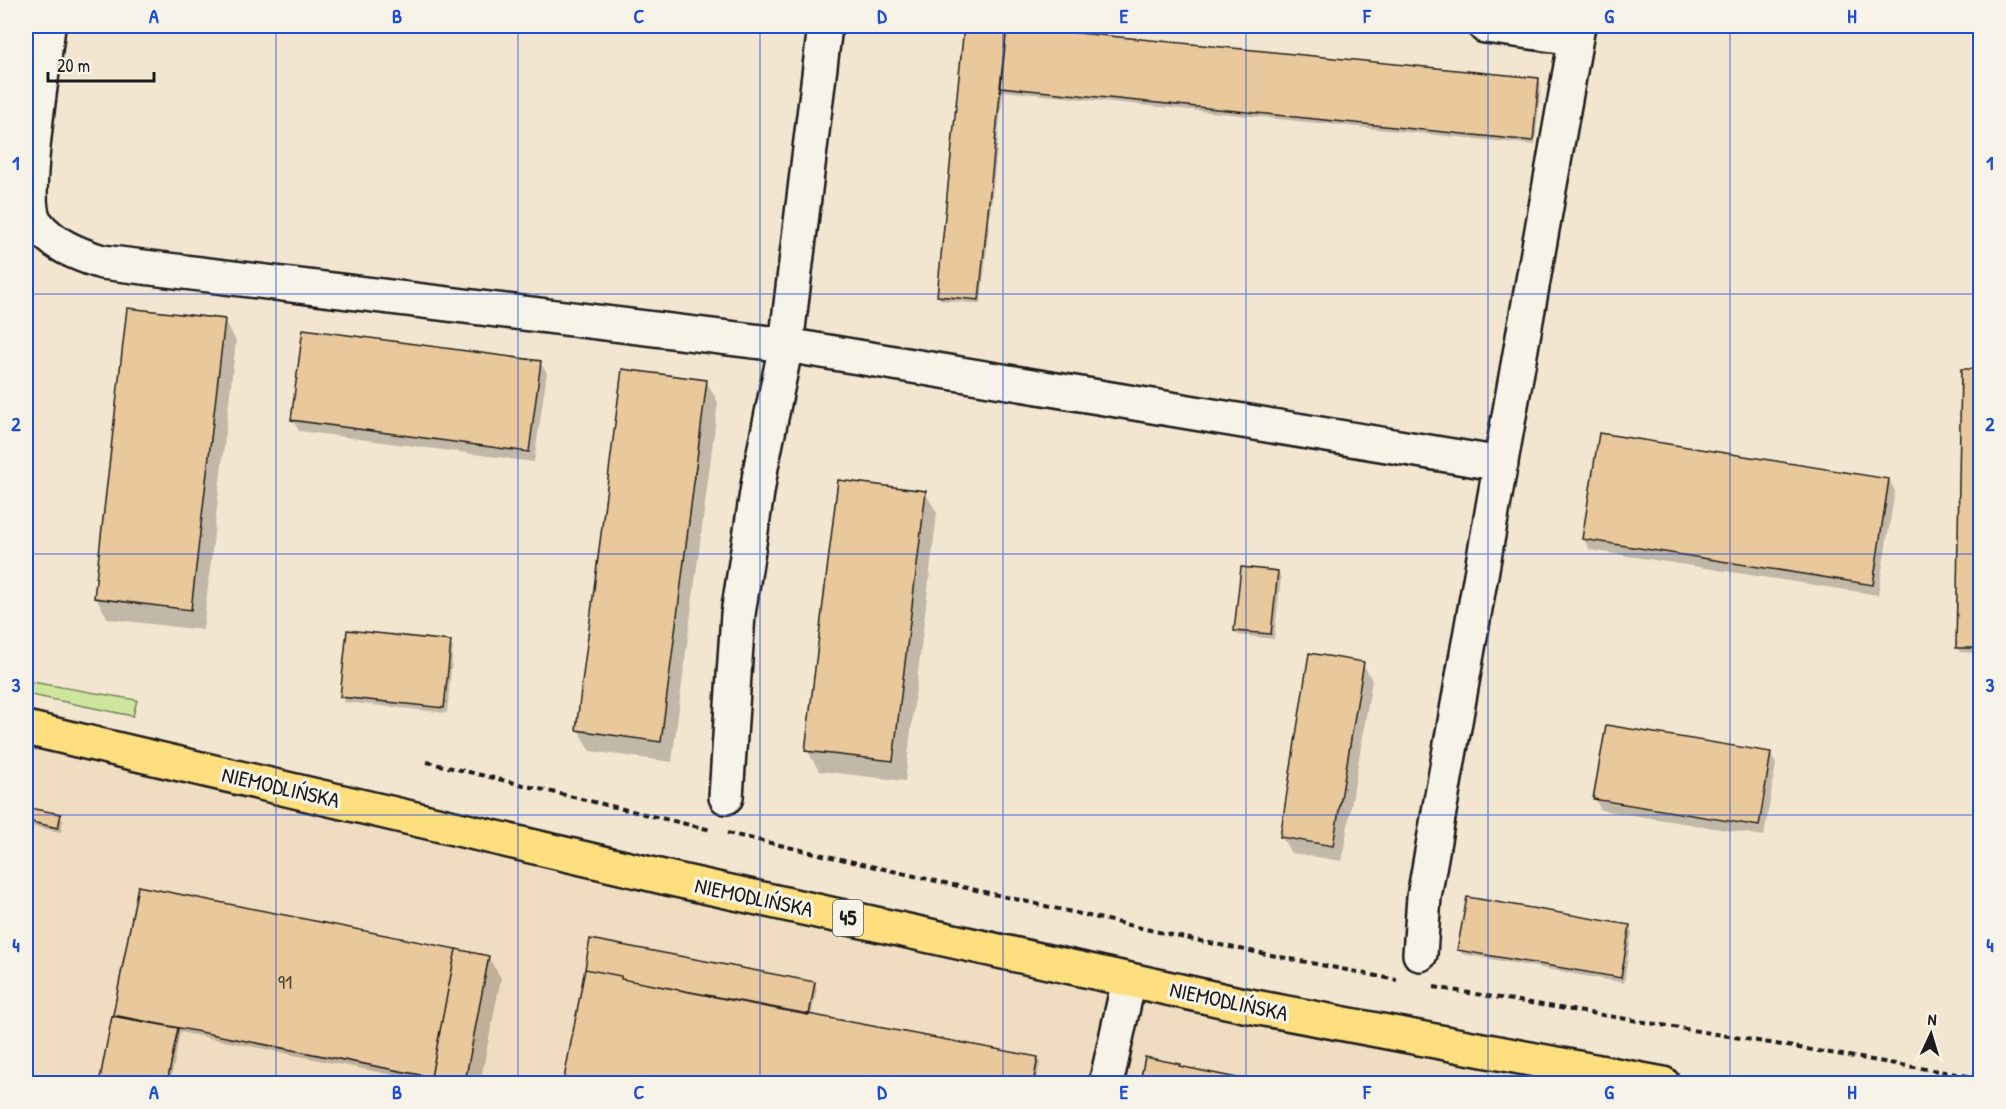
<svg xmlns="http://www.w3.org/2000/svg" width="2006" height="1109" viewBox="0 0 2006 1109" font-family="'Patrick Hand',sans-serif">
  <rect width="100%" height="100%" fill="#f3e6d1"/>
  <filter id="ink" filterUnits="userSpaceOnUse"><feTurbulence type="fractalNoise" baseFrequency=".0167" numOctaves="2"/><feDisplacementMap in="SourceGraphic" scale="12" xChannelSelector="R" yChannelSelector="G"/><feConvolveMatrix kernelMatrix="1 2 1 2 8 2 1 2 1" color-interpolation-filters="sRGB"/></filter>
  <g filter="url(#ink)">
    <path fill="#f0ddc1" d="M26,728l1637,355h-1637z"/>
    <path fill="#cee69c" stroke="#75815c" stroke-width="1.5" d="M26,681l111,19 -4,16 -107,-22z"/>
    <path fill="#0003" d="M965,26h34l540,53 2,5 -6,61 -532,-54 -22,213 -40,-4 -3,-5z
      M224,320l12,21 -33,289 -95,-11 -12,-21z
      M540,362l7,11 -13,89 -235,-31 -6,-11z
      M1963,370l17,1v282l-20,-1 -3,-5z
      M706,381l12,21 -46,360 -82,-11 -12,-21z
      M1889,480l6,11 -17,104 -288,-45 -6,-11z
      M925,492l12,21 -32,268 -86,-10 -12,-21z
      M1278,573l3,5 -7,61 -36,-4 -3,-5z
      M450,643l3,5 -6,65 -103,-11 -2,-5z
      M1363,664l9,16 -30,181 -51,-8 -10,-17z
      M1770,753l6,11 -12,72 -163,-26 -6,-11z
      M26,809l34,7 3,5 -2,11 -35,-7z
      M139,888l349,69 13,21 -21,106h-43l-257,-52 -10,52h-69z
      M1629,927l3,5 -8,51 -162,-29 -3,-5z
      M814,983l3,5 -6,29 226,41 3,5 -4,21h-472z"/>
    <path fill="#e9c89b" stroke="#1c1c1c" stroke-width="1.5" d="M964,26h43l-28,274 -42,-4z
      M1007,26l532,52 -6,63 -533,-54z
      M127,308l98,11 -34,291 -97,-12z
      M303,329l238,32 -12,91 -238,-32z
      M622,369l85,11 -46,362 -85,-12z
      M1961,369h19v279h-24z
      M1599,433l290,46 -16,106 -291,-46z
      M838,480l88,11 -33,270 -88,-10z
      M1241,567l37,4 -7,63 -37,-3z
      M347,630l104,11 -7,67 -104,-11z
      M1309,653l55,9 -31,184 -53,-9z
      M1606,725l165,27 -12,74 -166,-27z
      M29,808l32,6 -3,14 -31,-7z
      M138,886l318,63 -25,128 -318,-62z
      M1467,897l163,28 -9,53 -164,-28z
      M590,939l225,43 -6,33 -188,-36v-3l-36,-7z
      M456,949l33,7 -24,126 -34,-5z
      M585,969l36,7v3l417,78 -5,27h-470z
      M112,1016l66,12 -11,56h-68z
      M1145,1057l35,7 -1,2 87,18h-93l-32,-7z
      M1141,1077l32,7h-34z"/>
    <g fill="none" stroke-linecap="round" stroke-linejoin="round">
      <g stroke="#1c1c1c" stroke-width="38">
        <path id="minor" d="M48,26c-3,33 -28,175 -12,197 17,22 41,31 66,39l684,83 39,-319
          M1485,26l91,12
          M726,797l12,-183 23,-147 25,-122 715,119
          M1420,954l4,-57 154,-871
          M1106,1084l23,-104"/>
      </g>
      <g stroke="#1c1c1c" stroke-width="38">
        <path id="major" d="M26,728l650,152 568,125 419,79"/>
      </g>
      <path stroke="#1c1c1c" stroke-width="4" stroke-dasharray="6 4.5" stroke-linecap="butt" d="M427,762l284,68
        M727,833l458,105 212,42
        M1434,987l546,91"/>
      <use href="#minor" stroke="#f7f3e8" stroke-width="33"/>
      <use href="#major" stroke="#fedf80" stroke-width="33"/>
    </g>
  </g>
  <path fill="none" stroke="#1d4ed8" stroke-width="1.5" stroke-opacity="0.55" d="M276,26v1058M518,26v1058M760,26v1058M1003,26v1058M1246,26v1058M1488,26v1058M1730,26v1058M26,294h1954M26,554h1954M26,815h1954"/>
  <g text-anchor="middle" stroke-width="6" stroke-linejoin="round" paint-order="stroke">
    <g font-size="20" fill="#4f473c">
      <text x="285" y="989">91</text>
    </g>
    <rect fill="#f7f3e8" stroke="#5e5c59" stroke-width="1.5" x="833" y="900" width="30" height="36" rx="4.5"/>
    <g font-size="21" font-weight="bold" fill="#1c1c1c">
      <text x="848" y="925">45</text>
    </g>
    <g font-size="22" fill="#1c1c1c" stroke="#f7f3e8">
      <text transform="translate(281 787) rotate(13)" y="8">NIEMODLIŃSKA</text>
      <text transform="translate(754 897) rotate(12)" y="8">NIEMODLIŃSKA</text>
      <text transform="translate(1229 1001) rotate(12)" y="8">NIEMODLIŃSKA</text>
    </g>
  </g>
  <rect width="2006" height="1109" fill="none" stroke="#f7f3e8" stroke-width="66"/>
  <g transform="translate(1931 1034) rotate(4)" stroke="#f7f3e8" stroke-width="4.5" paint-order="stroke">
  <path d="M0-4.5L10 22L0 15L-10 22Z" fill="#1c1c1c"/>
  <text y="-9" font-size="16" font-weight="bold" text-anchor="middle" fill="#1c1c1c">N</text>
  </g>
  <path d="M48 72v9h106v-9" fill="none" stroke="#1c1c1c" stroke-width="3"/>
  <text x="57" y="72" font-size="18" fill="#1c1c1c" stroke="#f7f3e8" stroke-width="4.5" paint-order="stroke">20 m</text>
  <rect x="33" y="33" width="1940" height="1043" fill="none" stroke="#1d4ed8" stroke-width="2"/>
  <g font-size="20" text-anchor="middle" font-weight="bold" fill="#1d4ed8">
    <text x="154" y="23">A</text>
    <text x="397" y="23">B</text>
    <text x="639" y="23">C</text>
    <text x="882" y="23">D</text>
    <text x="1124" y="23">E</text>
    <text x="1367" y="23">F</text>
    <text x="1609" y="23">G</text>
    <text x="1852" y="23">H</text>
    <text x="16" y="170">1</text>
    <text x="1990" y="170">1</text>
    <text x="16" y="431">2</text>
    <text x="1990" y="431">2</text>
    <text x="16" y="692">3</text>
    <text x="1990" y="692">3</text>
    <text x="16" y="952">4</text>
    <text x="1990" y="952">4</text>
    <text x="154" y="1099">A</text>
    <text x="397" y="1099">B</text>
    <text x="639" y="1099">C</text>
    <text x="882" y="1099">D</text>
    <text x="1124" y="1099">E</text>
    <text x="1367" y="1099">F</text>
    <text x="1609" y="1099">G</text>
    <text x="1852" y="1099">H</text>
  </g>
</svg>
